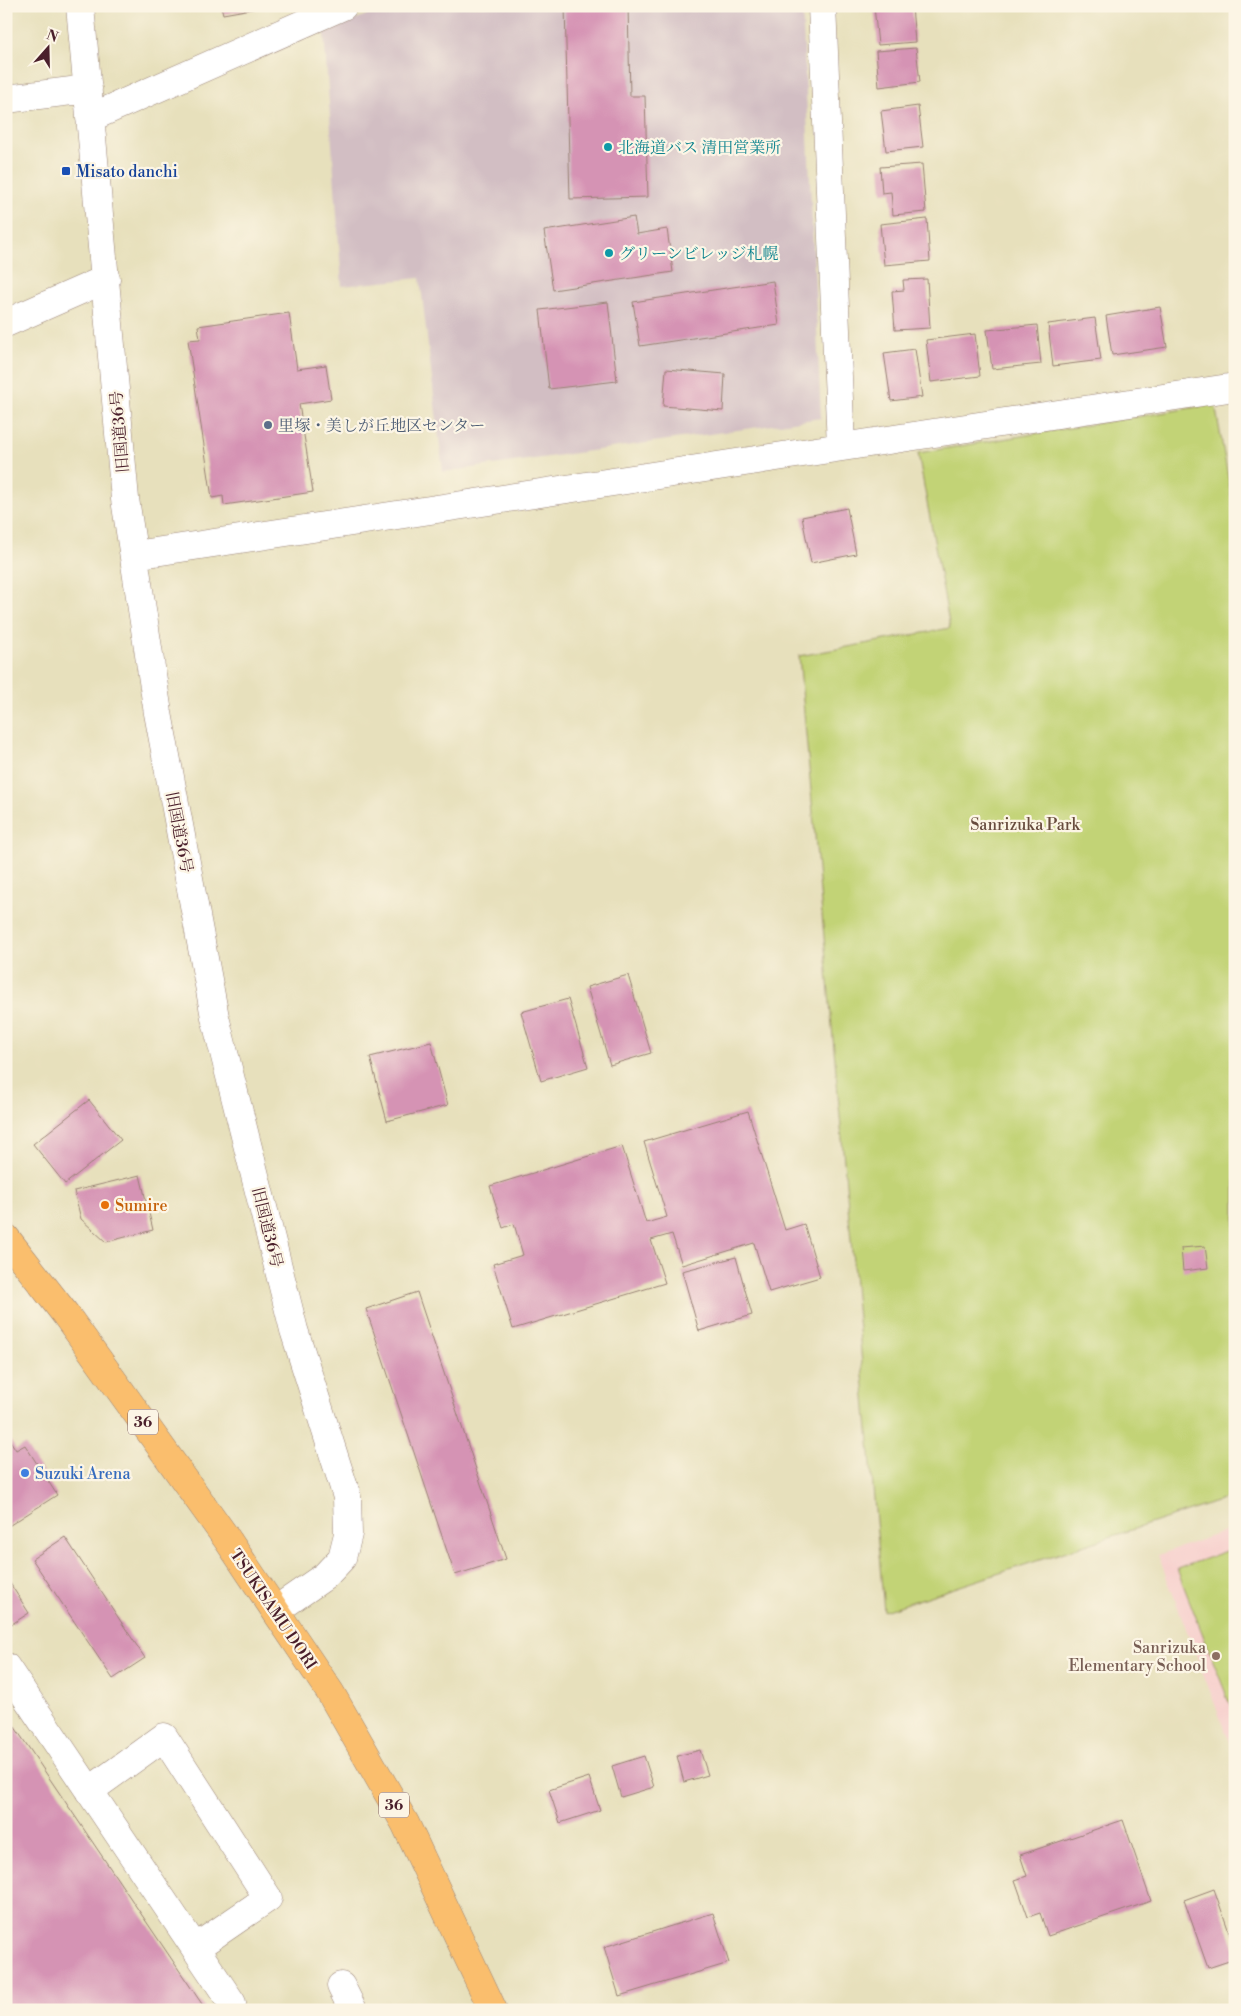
<svg xmlns="http://www.w3.org/2000/svg" width="1241" height="2016" viewBox="0 0 1241 2016" font-family="'Libre Bodoni','Noto Serif JP',serif">
  <rect width="100%" height="100%" fill="#fcf5e5"/>
  <filter id="ink" filterUnits="userSpaceOnUse"><feTurbulence type="fractalNoise" baseFrequency=".02" numOctaves="2"/><feDisplacementMap in="SourceGraphic" scale="10" xChannelSelector="R" yChannelSelector="G"/><feConvolveMatrix kernelMatrix="1 2 1 2 8 2 1 2 1" color-interpolation-filters="sRGB"/></filter>
  <filter id="wash" filterUnits="userSpaceOnUse"><feTurbulence type="fractalNoise" baseFrequency=".0096" numOctaves="4" result="noise"/><feDisplacementMap in="SourceGraphic" scale="20" xChannelSelector="R" yChannelSelector="G"/><feGaussianBlur stdDeviation="1.12" result="paint"/><feColorMatrix in="noise" values="0 0 0 0 0 0 0 0 0 0 0 0 0 0 0 0 0 1.4 0 .05"/><feComposite in="paint" operator="in"/></filter>
  <g filter="url(#wash)">
    <rect width="100%" height="100%" fill="#e7e0bc"/>
    <path fill="#f7d0cd" d="M1235,1528v229l-77,-202z"/>
    <path fill="#d2bec3" d="M387,6h415l19,412 -378,54 -23,-194 -78,8 -18,-253z"/>
    <path fill="#c2d376" stroke="#867950" d="M1215,404l20,112v980l-351,115 -85,-955 151,-28 -32,-175z
      M1235,1548v169l-58,-148z"/>
    <g id="blocks">
      <path fill="#d593b4" d="M221,6h42v1l-40,7z
        M565,6h63l2,90h15l3,101 -78,2z
        M874,6h38l3,36 -37,3z
        M916,48l4,34 -41,5 -3,-36z
        M918,106l5,41 -37,4 -5,-40z
        M922,164l4,48 -33,3 -2,-23 -9,1 -2,-26z
        M634,217l3,17 30,-5 6,43 -120,18 -9,-59z
        M927,219l3,42 -46,4 -4,-41z
        M927,279l3,49 -35,2 -3,-39 12,-1 -1,-10z
        M773,281l6,44 -139,21 -7,-44z
        M608,302l9,79 -68,8 -9,-79z
        M1160,307l7,40 -55,8 -6,-39z
        M289,313l8,56 29,-4 5,34 -32,5 14,88 -89,13 -1,-9 -11,2 -24,-158 12,-1 -2,-13z
        M1095,318l6,42 -48,6 -5,-42z
        M1037,325l4,39 -49,5 -5,-39z
        M975,334l5,42 -49,6 -5,-42z
        M915,349l7,48 -31,4 -7,-48z
        M666,369l59,5 -2,37 -60,-5z
        M847,508l9,46 -45,9 -9,-46z
        M628,975l23,78 -41,12 -23,-78z
        M568,999l20,68 -47,14 -20,-69z
        M431,1042l17,63 -61,16 -17,-64z
        M89,1100l32,40 -56,44 -32,-40z
        M748,1111l37,119 19,-6 16,53 -51,15 -15,-49 -72,22 -10,-31 -21,6 14,43 -152,46 -20,-65 30,-9 -9,-31 -11,4 -13,-42 132,-40 24,77 21,-6 -23,-75z
        M140,1175l13,55 -47,12 -25,-23 -7,-28z
        M1205,1246l3,22 -25,3 -2,-23z
        M736,1257l16,58 -53,16 -17,-60z
        M417,1292l89,267 -51,16 -89,-266z
        M6,1434l10,16 9,-5 32,50 -50,32z
        M65,1537l80,121 -32,21 -81,-120z
        M6,1577l23,36 -17,11 -6,-9z
        M6,1714l200,296h-200z
        M700,1750l8,25 -24,7 -7,-26z
        M644,1756l10,31 -33,10 -9,-31z
        M589,1777l11,33 -40,13 -11,-33z
        M1123,1820l28,81 -103,35 -8,-23 -12,4 -13,-37 12,-4 -7,-21z
        M1214,1889l21,60v10l-27,9 -24,-68z
        M713,1913l16,50 -110,33 -15,-49z"/>
    </g>
  </g>
  <g filter="url(#ink)">
    <use href="#blocks" fill-opacity="0" stroke="#988074" stroke-width="1"/>
    <g fill="none" stroke-linecap="round" stroke-linejoin="round">
      <g stroke="#988074" stroke-width="29">
        <path id="minor" d="M80,6l45,493 33,214 57,304 79,313 53,167 1,37 -6,24 -17,18 -49,34
          M822,6l19,440
          M6,99l82,-10
          M90,118l253,-112
          M6,323l100,-44
          M135,555l1100,-168
          M6,1667l226,336
          M89,1791l75,-54 104,161 -73,50
          M341,1986l12,24"/>
      </g>
      <g stroke="#988074" stroke-width="29">
        <path id="highway" d="M6,1238l60,77 161,224 103,153 75,131 88,187"/>
      </g>
      <use href="#minor" stroke="#fff" stroke-width="28"/>
      <use href="#highway" stroke="#fabe6d" stroke-width="28"/>
    </g>
  </g>
  <g fill="#0f9aa8" stroke="#fcf5e5" stroke-width="2">
    <circle cx="608" cy="147" r="5"/>
    <circle cx="609" cy="253" r="5"/>
  </g>
  <rect fill="#1a4fb4" stroke="#fcf5e5" stroke-width="2" x="61" y="166" width="10" height="10" rx="2.5"/>
  <circle fill="#5c6f8a" stroke="#fcf5e5" stroke-width="2" cx="268" cy="425" r="5"/>
  <circle fill="#e8710a" stroke="#fcf5e5" stroke-width="2" cx="105" cy="1205" r="5"/>
  <circle fill="#3f7fe0" stroke="#fcf5e5" stroke-width="2" cx="25" cy="1473" r="5"/>
  <circle fill="#8d6e63" stroke="#fcf5e5" stroke-width="2" cx="1216" cy="1656" r="5"/>
  <g text-anchor="middle" stroke-width="4.5" stroke-linejoin="round" paint-order="stroke">
    <g fill="#fcf5e5" stroke="#7f5f63" stroke-width="1">
      <rect x="128" y="1409.5" width="30" height="25" rx="4"/>
      <rect x="379" y="1792.5" width="30" height="25" rx="4"/>
    </g>
    <g font-size="15" font-weight="bold" fill="#4a1f2b">
      <text x="143" y="1427">36</text>
      <text x="394" y="1810">36</text>
    </g>
    <g font-size="16" fill="#0d838f" stroke="#fcf5e5" text-anchor="start">
      <text x="618" y="153">北海道バス 清田営業所</text>
      <text x="619" y="259">グリーンビレッジ札幌</text>
    </g>
    <g font-size="16" fill="#164399" stroke="#fcf5e5" text-anchor="start">
      <text x="76" y="177">Misato danchi</text>
    </g>
    <g font-size="16" fill="#4e5e75" stroke="#fcf5e5" text-anchor="start">
      <text x="278" y="431">里塚・美しが丘地区センター</text>
    </g>
    <g font-size="16" fill="#4a1f2b" stroke="#fcf5e5">
      <text transform="translate(119 432) rotate(-95)" y="6">旧国道36号</text>
      <text transform="translate(180 832) rotate(79)" y="6">旧国道36号</text>
      <text transform="translate(268 1227) rotate(76)" y="6">旧国道36号</text>
      <text transform="translate(274 1609) rotate(56)" y="6">TSUKISAMU DORI</text>
    </g>
    <g font-size="16" fill="#684c3e" stroke="#fcf5e5">
      <text x="1025" y="830">Sanrizuka Park</text>
    </g>
    <g font-size="16" fill="#c56008" stroke="#fcf5e5" text-anchor="start">
      <text x="115" y="1211">Sumire</text>
    </g>
    <g font-size="16" fill="#366cbe" stroke="#fcf5e5" text-anchor="start">
      <text x="35" y="1479">Suzuki Arena</text>
    </g>
    <g font-size="16" fill="#785e54" stroke="#fcf5e5" text-anchor="end">
      <text x="1206" y="1653">Sanrizuka<tspan x="1206" dy="18">Elementary School</tspan></text>
    </g>
  </g>
  <rect width="1241" height="2016" fill="none" stroke="#fcf5e5" stroke-width="25"/>
  <g transform="translate(48 48) rotate(20)" stroke="#fcf5e5" stroke-width="4" paint-order="stroke">
  <path d="M0-4L9 19L0 12L-9 19Z" fill="#4a1f2b"/>
  <text y="-8" font-size="14" font-weight="bold" text-anchor="middle" fill="#4a1f2b">N</text>
  </g>
</svg>
